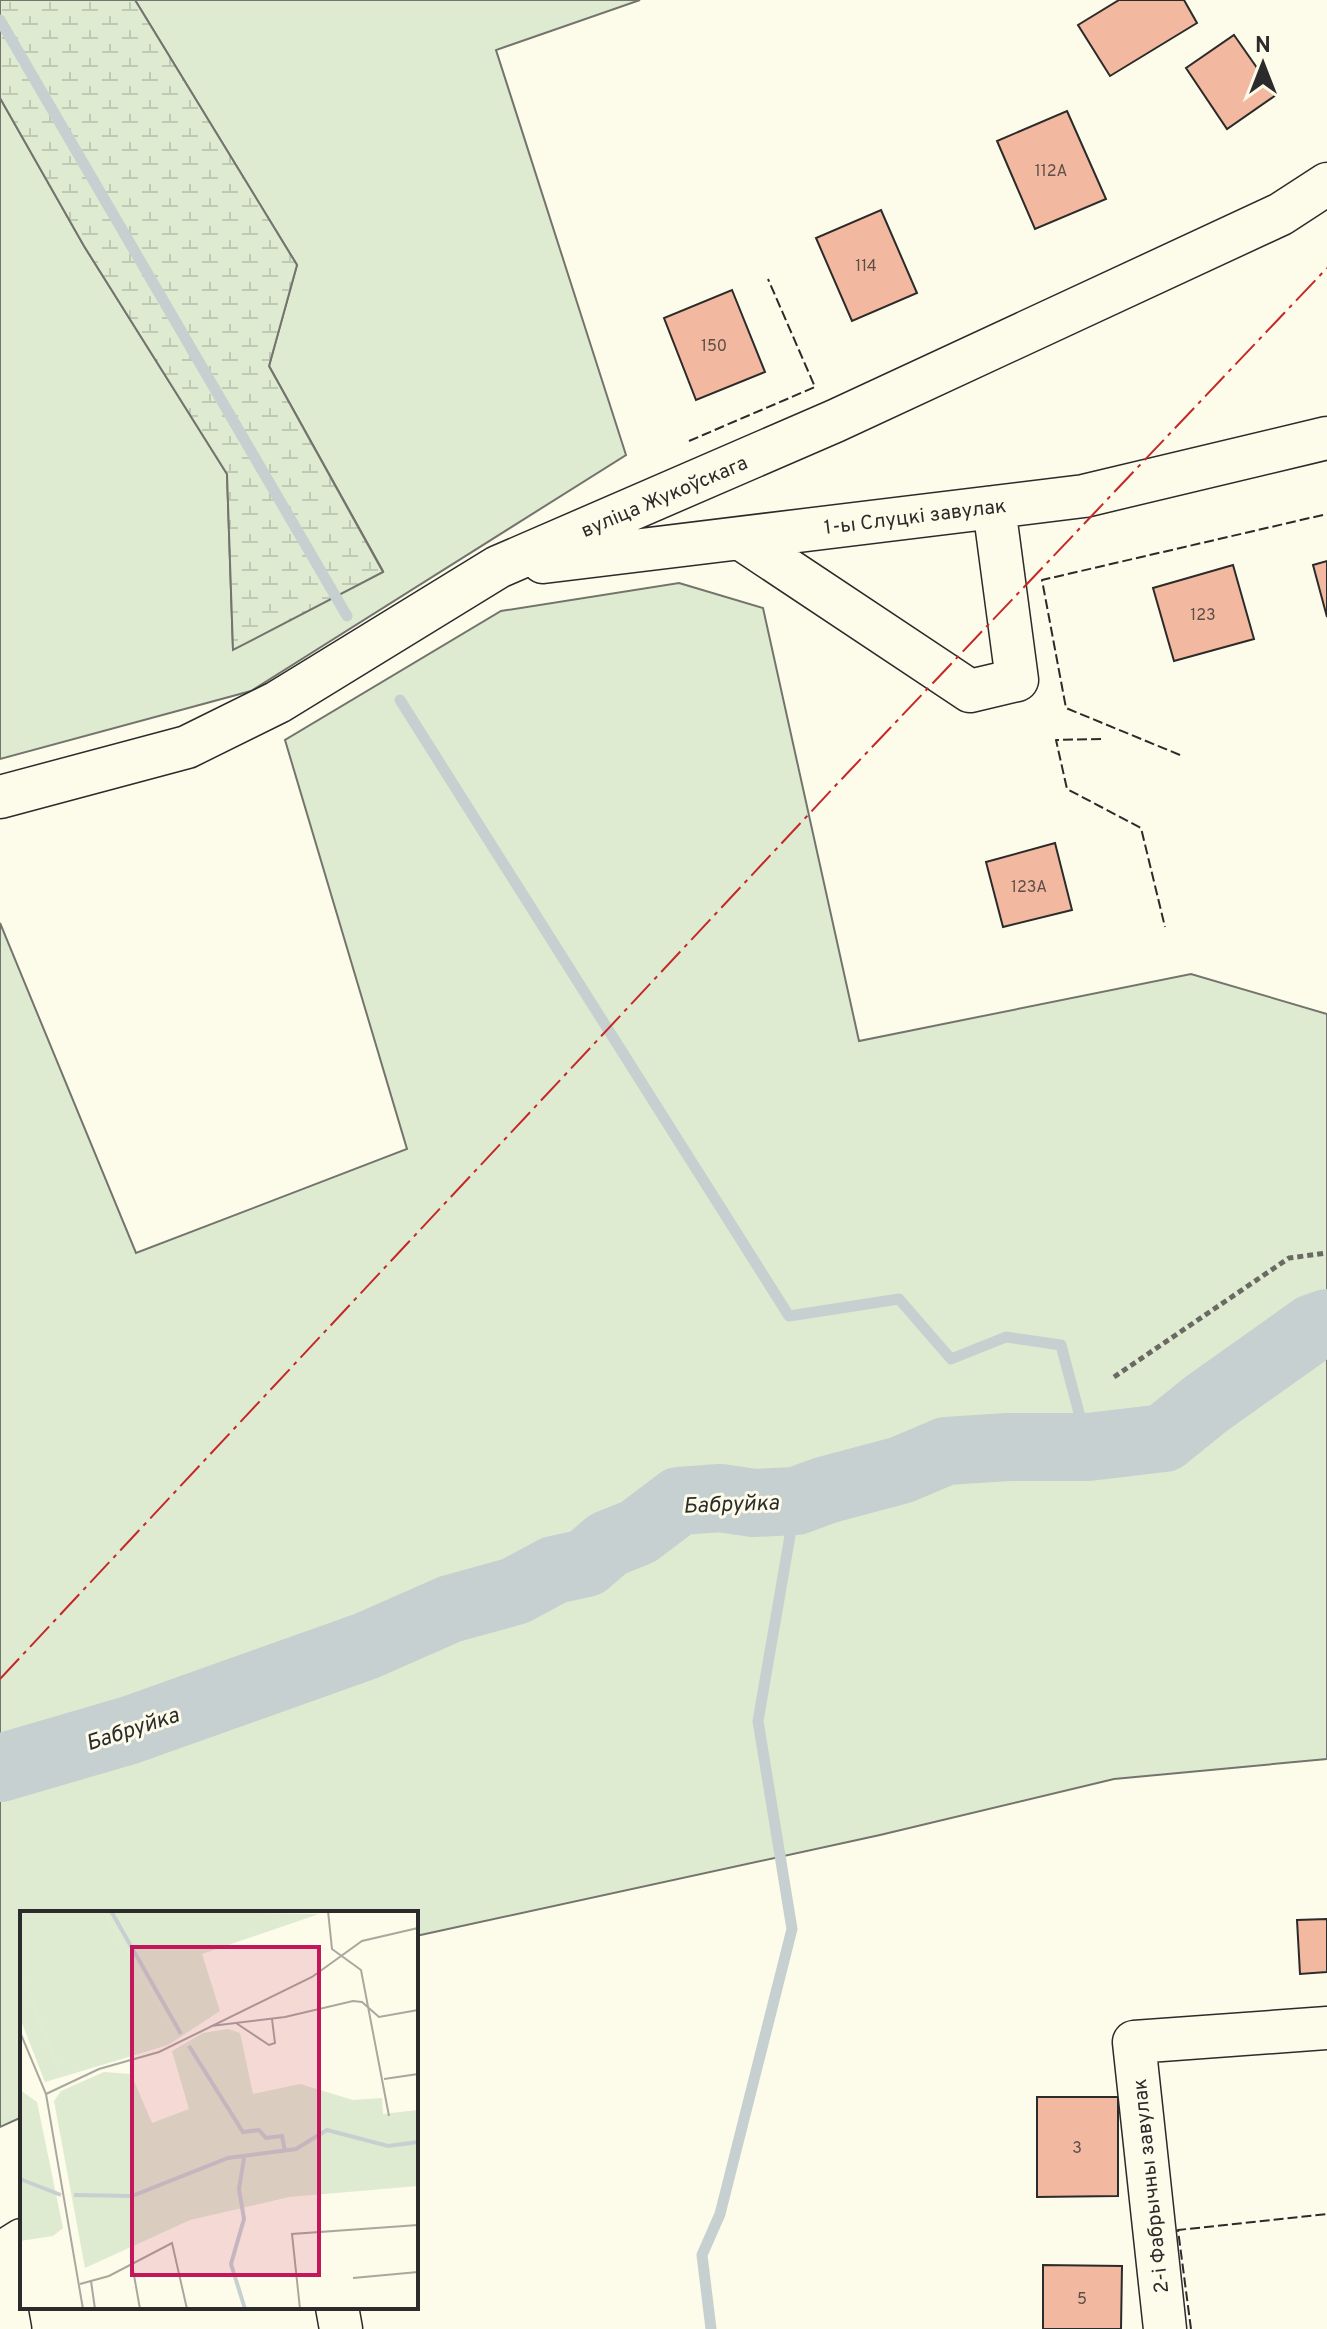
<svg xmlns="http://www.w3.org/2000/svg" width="1327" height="2329" viewBox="0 0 1327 2329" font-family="Overpass,sans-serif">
  <defs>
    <pattern id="wetland-marsh" width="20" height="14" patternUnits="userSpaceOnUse" patternTransform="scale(2)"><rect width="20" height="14" fill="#deebd1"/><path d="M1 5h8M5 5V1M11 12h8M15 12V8" fill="none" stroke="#bfcab4"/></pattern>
  </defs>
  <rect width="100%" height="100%" fill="#fdfbea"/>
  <path fill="#deebd1" stroke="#74746e" stroke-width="2" d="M135,0h505l-144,50 130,405 -375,236 -251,68v-661l84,148 143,228 6,175 150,-78 -114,-205 28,-101z
    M679,583l84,25 96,433 332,-67 136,40v745l-213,20 -234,56 -464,101v-23h-394v204l-22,10v-1204l136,330 271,-104 -122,-409 216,-129z"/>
  <path fill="url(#wetland-marsh)" stroke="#74746e" stroke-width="2" d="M0,0h135l162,265 -28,101 114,206 -150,78 -6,-176 -143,-228 -84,-148z"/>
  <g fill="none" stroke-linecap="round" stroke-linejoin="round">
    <path stroke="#c7d0d0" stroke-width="11" d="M0,20l347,596
      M400,700l389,616 110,-17 52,60 55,-22 55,8 27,102
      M711,2329l-9,-74 18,-41 72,-285 -34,-208 38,-220"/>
    <path stroke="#c7d0d0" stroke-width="68" d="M0,1768l130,-38 236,-84 84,-37 65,-18 39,-21 32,-7 22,-19 30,-12 41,-31 41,-3 34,5 42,-2 30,-11 75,-20 45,-19 62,-4h80l76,-9 42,-34 107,-76 14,-5"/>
  </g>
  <path fill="#f2b8a0" stroke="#2b2b2b" stroke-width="2" d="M1119,0h65l13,23 -87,53 -32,-51z
    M1234,35l42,60 -49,34 -41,-61z
    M1067,111l39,88 -71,30 -38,-88z
    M881,210l36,83 -65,28 -36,-83z
    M732,290l33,82 -69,28 -32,-82z
    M1327,561v56l-14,-52z
    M1233,565l21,74 -80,22 -21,-73z
    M1055,843l17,67 -69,17 -17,-65z
    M1327,1919v53l-27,2 -3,-54z
    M1037,2097h81v99l-81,1z
    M1043,2265l79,1 -1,63h-78z"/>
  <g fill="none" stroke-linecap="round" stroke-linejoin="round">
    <g stroke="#2b2b2b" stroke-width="45">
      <path id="minor" d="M740,538l230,153 47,-11 -23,-173
        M543,562l541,-66 243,-58
        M0,797l187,-50 91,-45 220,-135 337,-146 446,-207 46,-30
        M0,2254l22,-14
        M0,2274l10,55
        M337,2307l4,22
        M1165,2329l-31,-287 193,-14"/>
    </g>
    <path stroke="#6a6964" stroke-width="5" stroke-dasharray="6 4" stroke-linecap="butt" d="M1114,1377l175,-119 38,-5"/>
    <use href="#minor" stroke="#fdfbea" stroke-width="42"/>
    <path stroke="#2b2b2b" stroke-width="2" stroke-dasharray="10 4" stroke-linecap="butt" d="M689,441l126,-54 -47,-108
      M1101,739l-45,1 11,49 74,39 24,99
      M1180,755l-114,-47 -24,-128 285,-66
      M1191,2329l-13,-99 149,-16"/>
    <path stroke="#c62828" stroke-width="2" stroke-dasharray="28 6 4 6" stroke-linecap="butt" d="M0,1679l837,-895 490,-516"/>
  </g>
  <g text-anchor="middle" stroke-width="6" stroke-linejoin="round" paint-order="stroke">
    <g font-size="16" fill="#5d4e48">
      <text x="1051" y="176">112А</text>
      <text x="866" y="271">114</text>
      <text x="714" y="351">150</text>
      <text x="1203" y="620">123</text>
      <text x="1029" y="892">123А</text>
      <text x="1077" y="2153">3</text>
      <text x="1082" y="2304">5</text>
    </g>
    <g font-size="20" fill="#2b2b2b" stroke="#fdfbea">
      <text transform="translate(664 496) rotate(-23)" y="7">вуліца Жукоўскага</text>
      <text transform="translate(915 516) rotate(-7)" y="7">1-ы Слуцкі завулак</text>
      <text transform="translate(1150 2186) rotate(-96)" y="7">2-і Фабрычны завулак</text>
    </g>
    <g font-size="22" font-style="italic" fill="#2b2b2b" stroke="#fdfbea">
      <text transform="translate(731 1503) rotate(-2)" y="8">Бабруйка</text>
      <text transform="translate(132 1728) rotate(-18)" y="8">Бабруйка</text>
    </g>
  </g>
  <g transform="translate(20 1911)">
    <rect width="398" height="398" fill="#fdfbea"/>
    <path d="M0,0h84l60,103 2,24 4,-39 -42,-88 191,3 -117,40 18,57 -52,34 -106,32 -42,-105zM208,118l12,4 13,61 47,-10 53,16 29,-2 1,16 35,-4v76l-129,11 -99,23 -105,48 -31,-167 7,-10 43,-19 27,2 21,49 37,-14 -17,-58 31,-18zM0,179l17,12 26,126 -10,8 -33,5z" fill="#deebd1"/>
    <path d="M0,61l42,105 -17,5 -25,-64z" fill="#deebd1"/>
    <path d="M84,0h24l46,74 -4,14 16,29 -21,11 -1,-25z" fill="#deebd1"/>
    <path fill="none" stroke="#c7d0d0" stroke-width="4" d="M91,0l70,123M169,135l54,86 16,-2 7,8 16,-2 3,15M224,247l-5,31 5,30 -13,45 14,45M0,268l41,16M54,284l58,1 96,-38 68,-9 31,-19 61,16 30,-4"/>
    <path fill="none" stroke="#a9a89e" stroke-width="2" d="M308,0l4,38 29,21 28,146M216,112l33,22 6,-2 -3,-24M191,115l74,-9 68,-16 9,1 17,15 39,-7M0,121l26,62 37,215M364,168l34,-5M26,183l53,-25 60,-17 153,-75 50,-36 56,-13M112,353l8,45M333,367l65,-6M71,370l4,28M60,373l29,-8 63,-33 15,66M280,398l-8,-75 126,-9"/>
    <path fill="#c2185b" fill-opacity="0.15" stroke="#c2185b" stroke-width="4" d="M112,36h187v328h-187z"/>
    <rect width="398" height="398" fill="none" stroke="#2b2b2b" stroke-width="4"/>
  </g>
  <g transform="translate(1263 64)" stroke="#fdfbea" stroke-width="6" paint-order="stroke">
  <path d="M0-6L14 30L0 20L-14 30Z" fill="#2b2b2b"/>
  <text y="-12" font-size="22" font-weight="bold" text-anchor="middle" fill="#2b2b2b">N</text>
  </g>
</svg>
